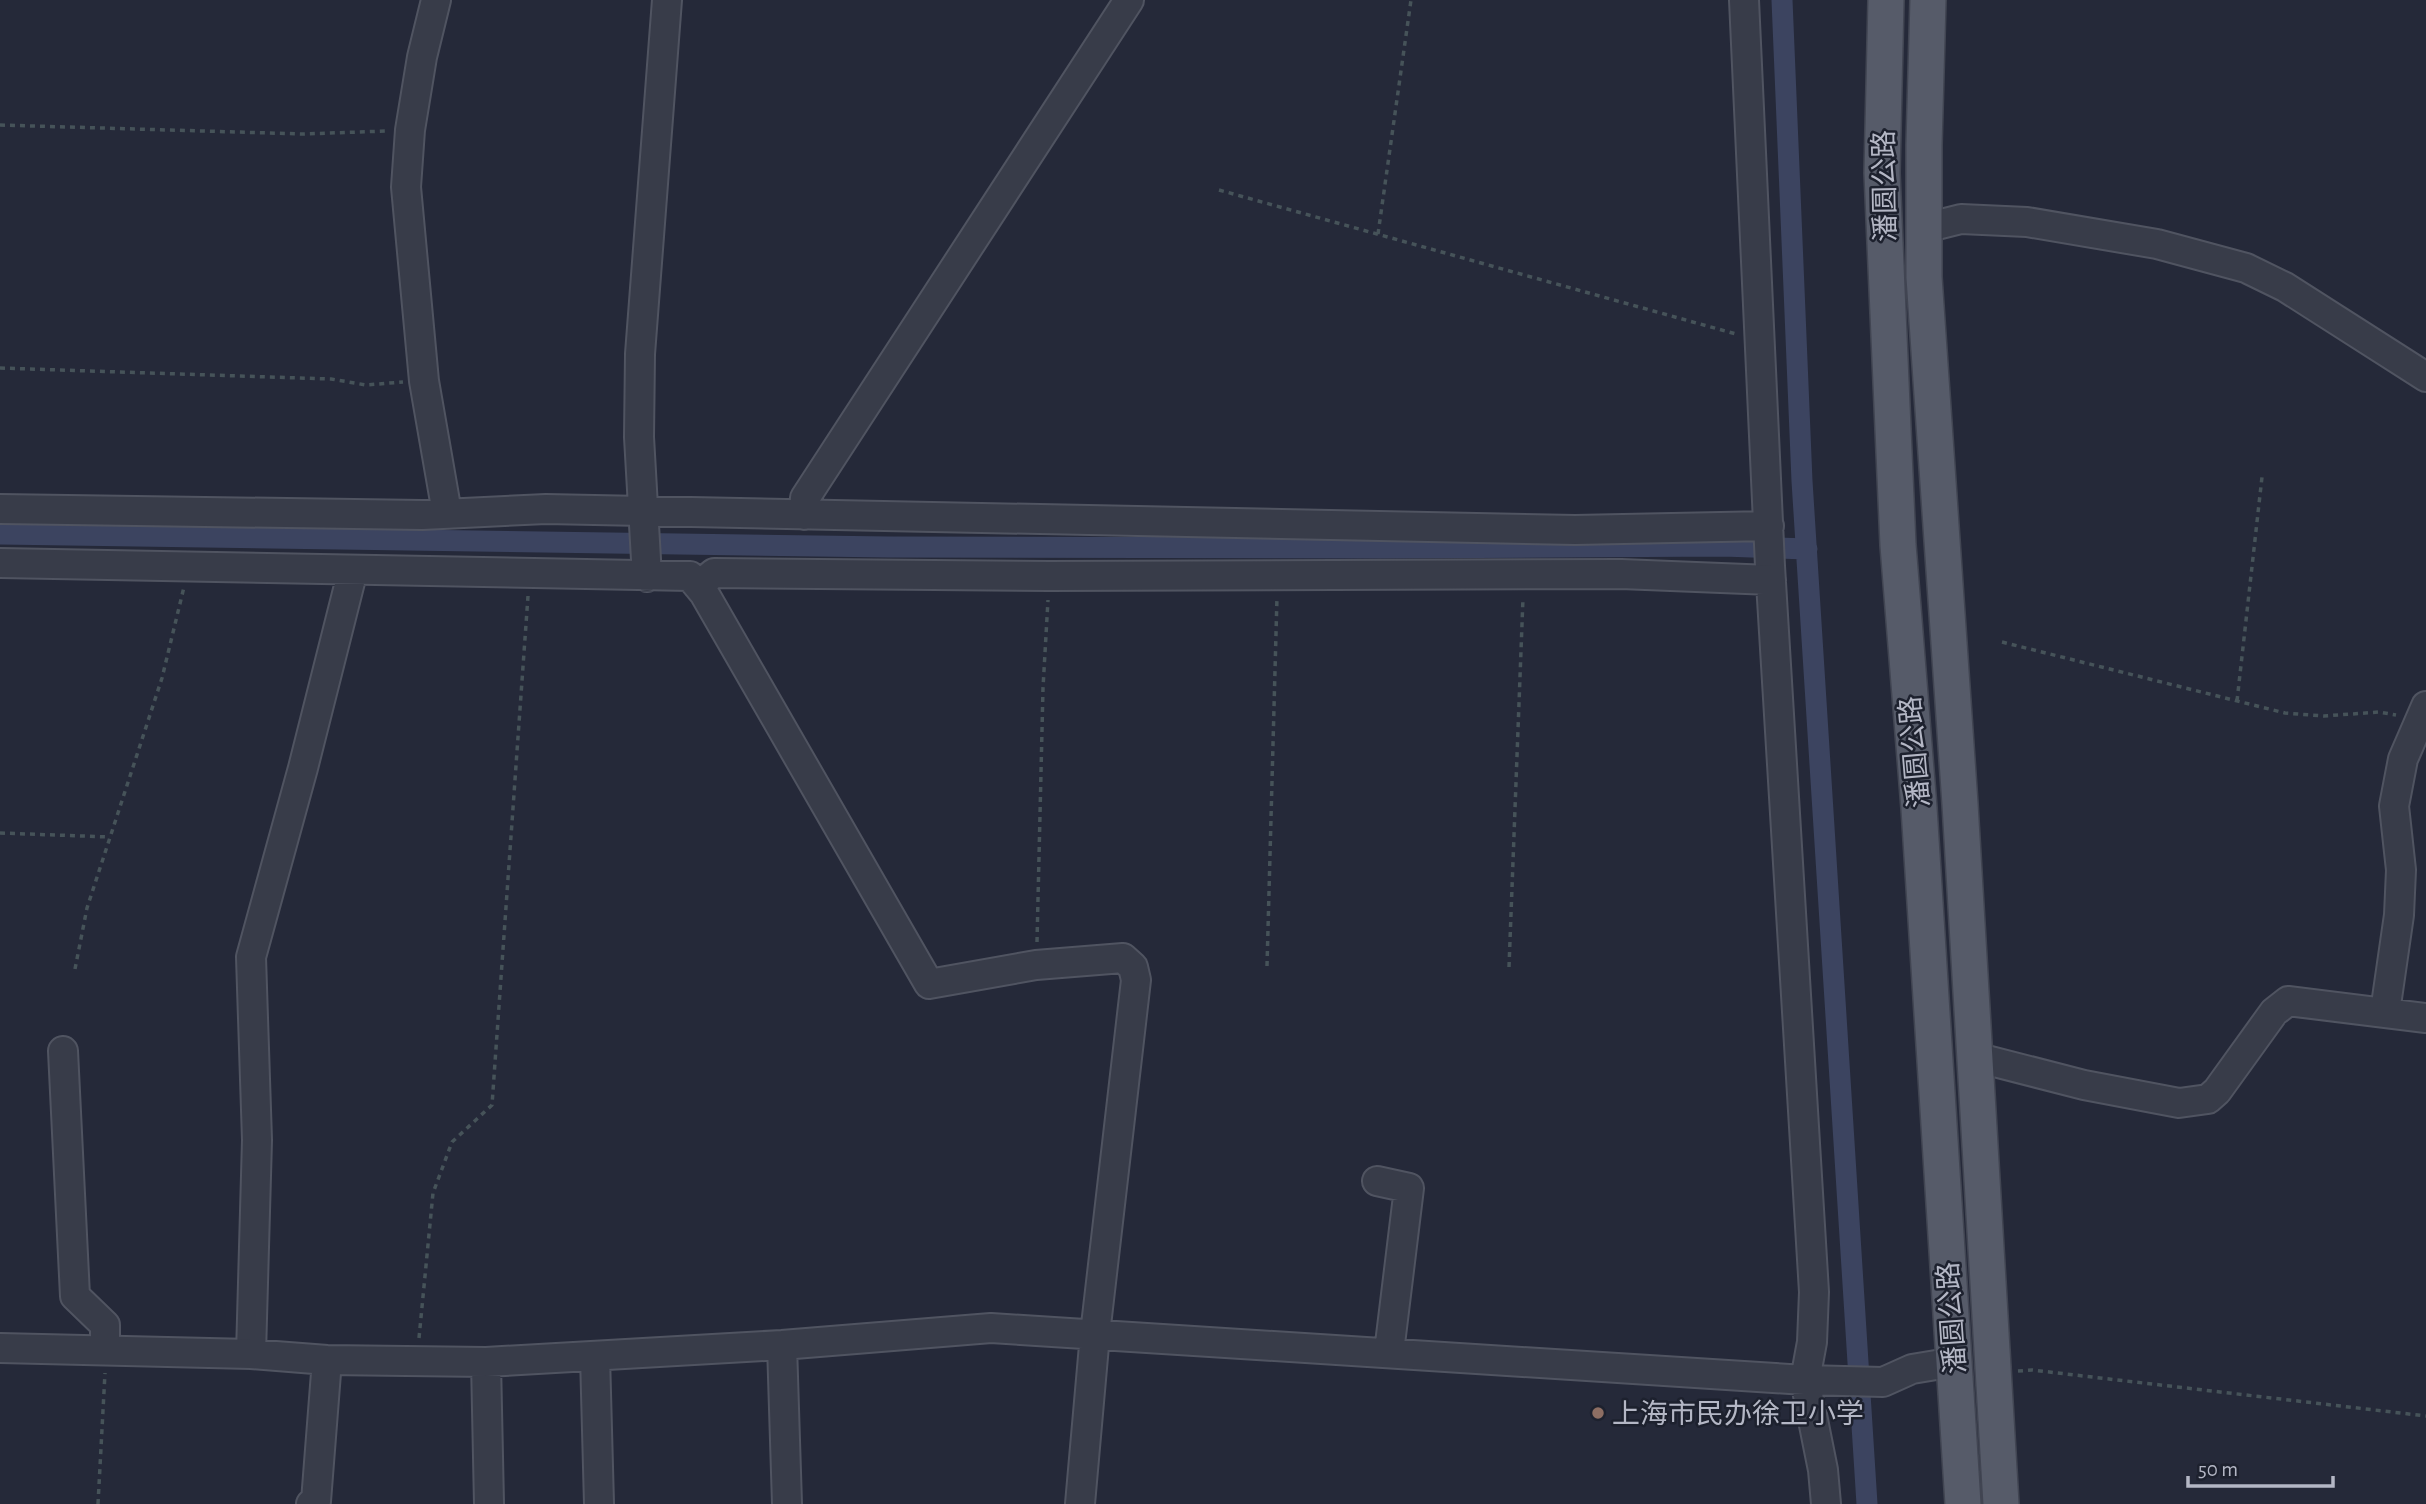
<svg xmlns="http://www.w3.org/2000/svg" width="2426" height="1504" viewBox="0 0 2426 1504" font-family="'Alegreya Sans','Noto Sans SC',sans-serif">
  <rect width="100%" height="100%" fill="#252939"/>
  <g fill="none" stroke-linecap="round" stroke-linejoin="round">
    <path stroke="#3c4460" stroke-width="21" d="M1782,0l20,481 65,1023
      M0,534l889,13 491,1 343,-2 84,3"/>
    <g stroke="#505461" stroke-width="32">
      <path id="minor" d="M436,0l-14,57 -12,73 -4,57 18,194 23,132
        M1744,0l26,566 44,726 -2,50 -7,38 18,90 3,34
        M1925,228l36,-9 66,3 130,22 89,24 39,19 141,90
        M0,509l422,6 124,-6 1029,21 194,-4
        M804,515l1,-17 324,-498
        M0,563l690,13 14,17 225,391 107,-19 87,-7 10,9 3,13 -41,354 -15,170
        M647,577l-8,-140 1,-83 27,-354
        M698,586l16,-13 335,3 572,-2 150,6
        M2385,1012l14,-97 2,-45 -7,-64 9,-47 23,-53
        M63,1051l12,245 30,29v25
        M1975,1057l109,28 95,18 29,-4 9,-8 57,-79 14,-11 138,17
        M1377,1181l32,7 -20,164
        M782,1345l5,159
        M0,1348l251,6 76,6 159,2 296,-17 209,-17 814,52 78,2 29,-13 42,-7
        M251,1354l6,-214 -6,-183 52,-189 50,-198
        M595,1356l4,148
        M486,1362l3,142
        M311,1504l5,-3 11,-141"/>
    </g>
    <g stroke="#414552" stroke-width="38">
      <path id="major" d="M1886,0l-4,173 16,372 21,263 44,696
        M1928,0l-4,145v132l36,527 41,700"/>
    </g>
    <path stroke="#465359" stroke-width="3.5" stroke-dasharray="5 5" stroke-linecap="butt" d="M0,125l304,9 82,-3
      M1219,190l517,144
      M1378,234l33,-234
      M0,368l331,11 35,6 37,-3
      M2002,642l283,71 39,3 55,-4 17,3
      M2237,701l25,-224
      M0,833l110,4
      M1037,942l6,-254 5,-88
      M1267,966l10,-369
      M1509,967l14,-369
      M75,969l12,-61 75,-230 22,-91
      M419,1338l14,-145 19,-51 40,-37 36,-509
      M2018,1371l14,-1 394,46
      M98,1504l7,-131"/>
    <use href="#minor" stroke="#383c49" stroke-width="28"/>
    <use href="#major" stroke="#565b69" stroke-width="35"/>
  </g>
  <circle fill="#8d6e63" stroke="#1d212e" stroke-width="2.5" cx="1598" cy="1413" r="7"/>
  <g text-anchor="middle" stroke-width="5" stroke-linejoin="round" paint-order="stroke">
    <g font-size="28" fill="#b4b7c5" stroke="#1d212e">
      <text transform="translate(1884 186) rotate(-91)" y="10">潘圆公路</text>
      <text transform="translate(1914 752) rotate(-95)" y="10">潘圆公路</text>
      <text transform="translate(1951 1318) rotate(-94)" y="10">潘圆公路</text>
    </g>
    <g font-size="28" fill="#b4b7c5" stroke="#1d212e" text-anchor="start">
      <text x="1612" y="1423">上海市民办徐卫小学</text>
    </g>
  </g>
  <path d="M2188 1476v10h145v-10" fill="none" stroke="#b4b7c5" stroke-width="3.5"/>
  <text x="2198" y="1476" font-size="21" fill="#b4b7c5" stroke="#1d212e" stroke-width="5" paint-order="stroke">50 m</text>
</svg>
